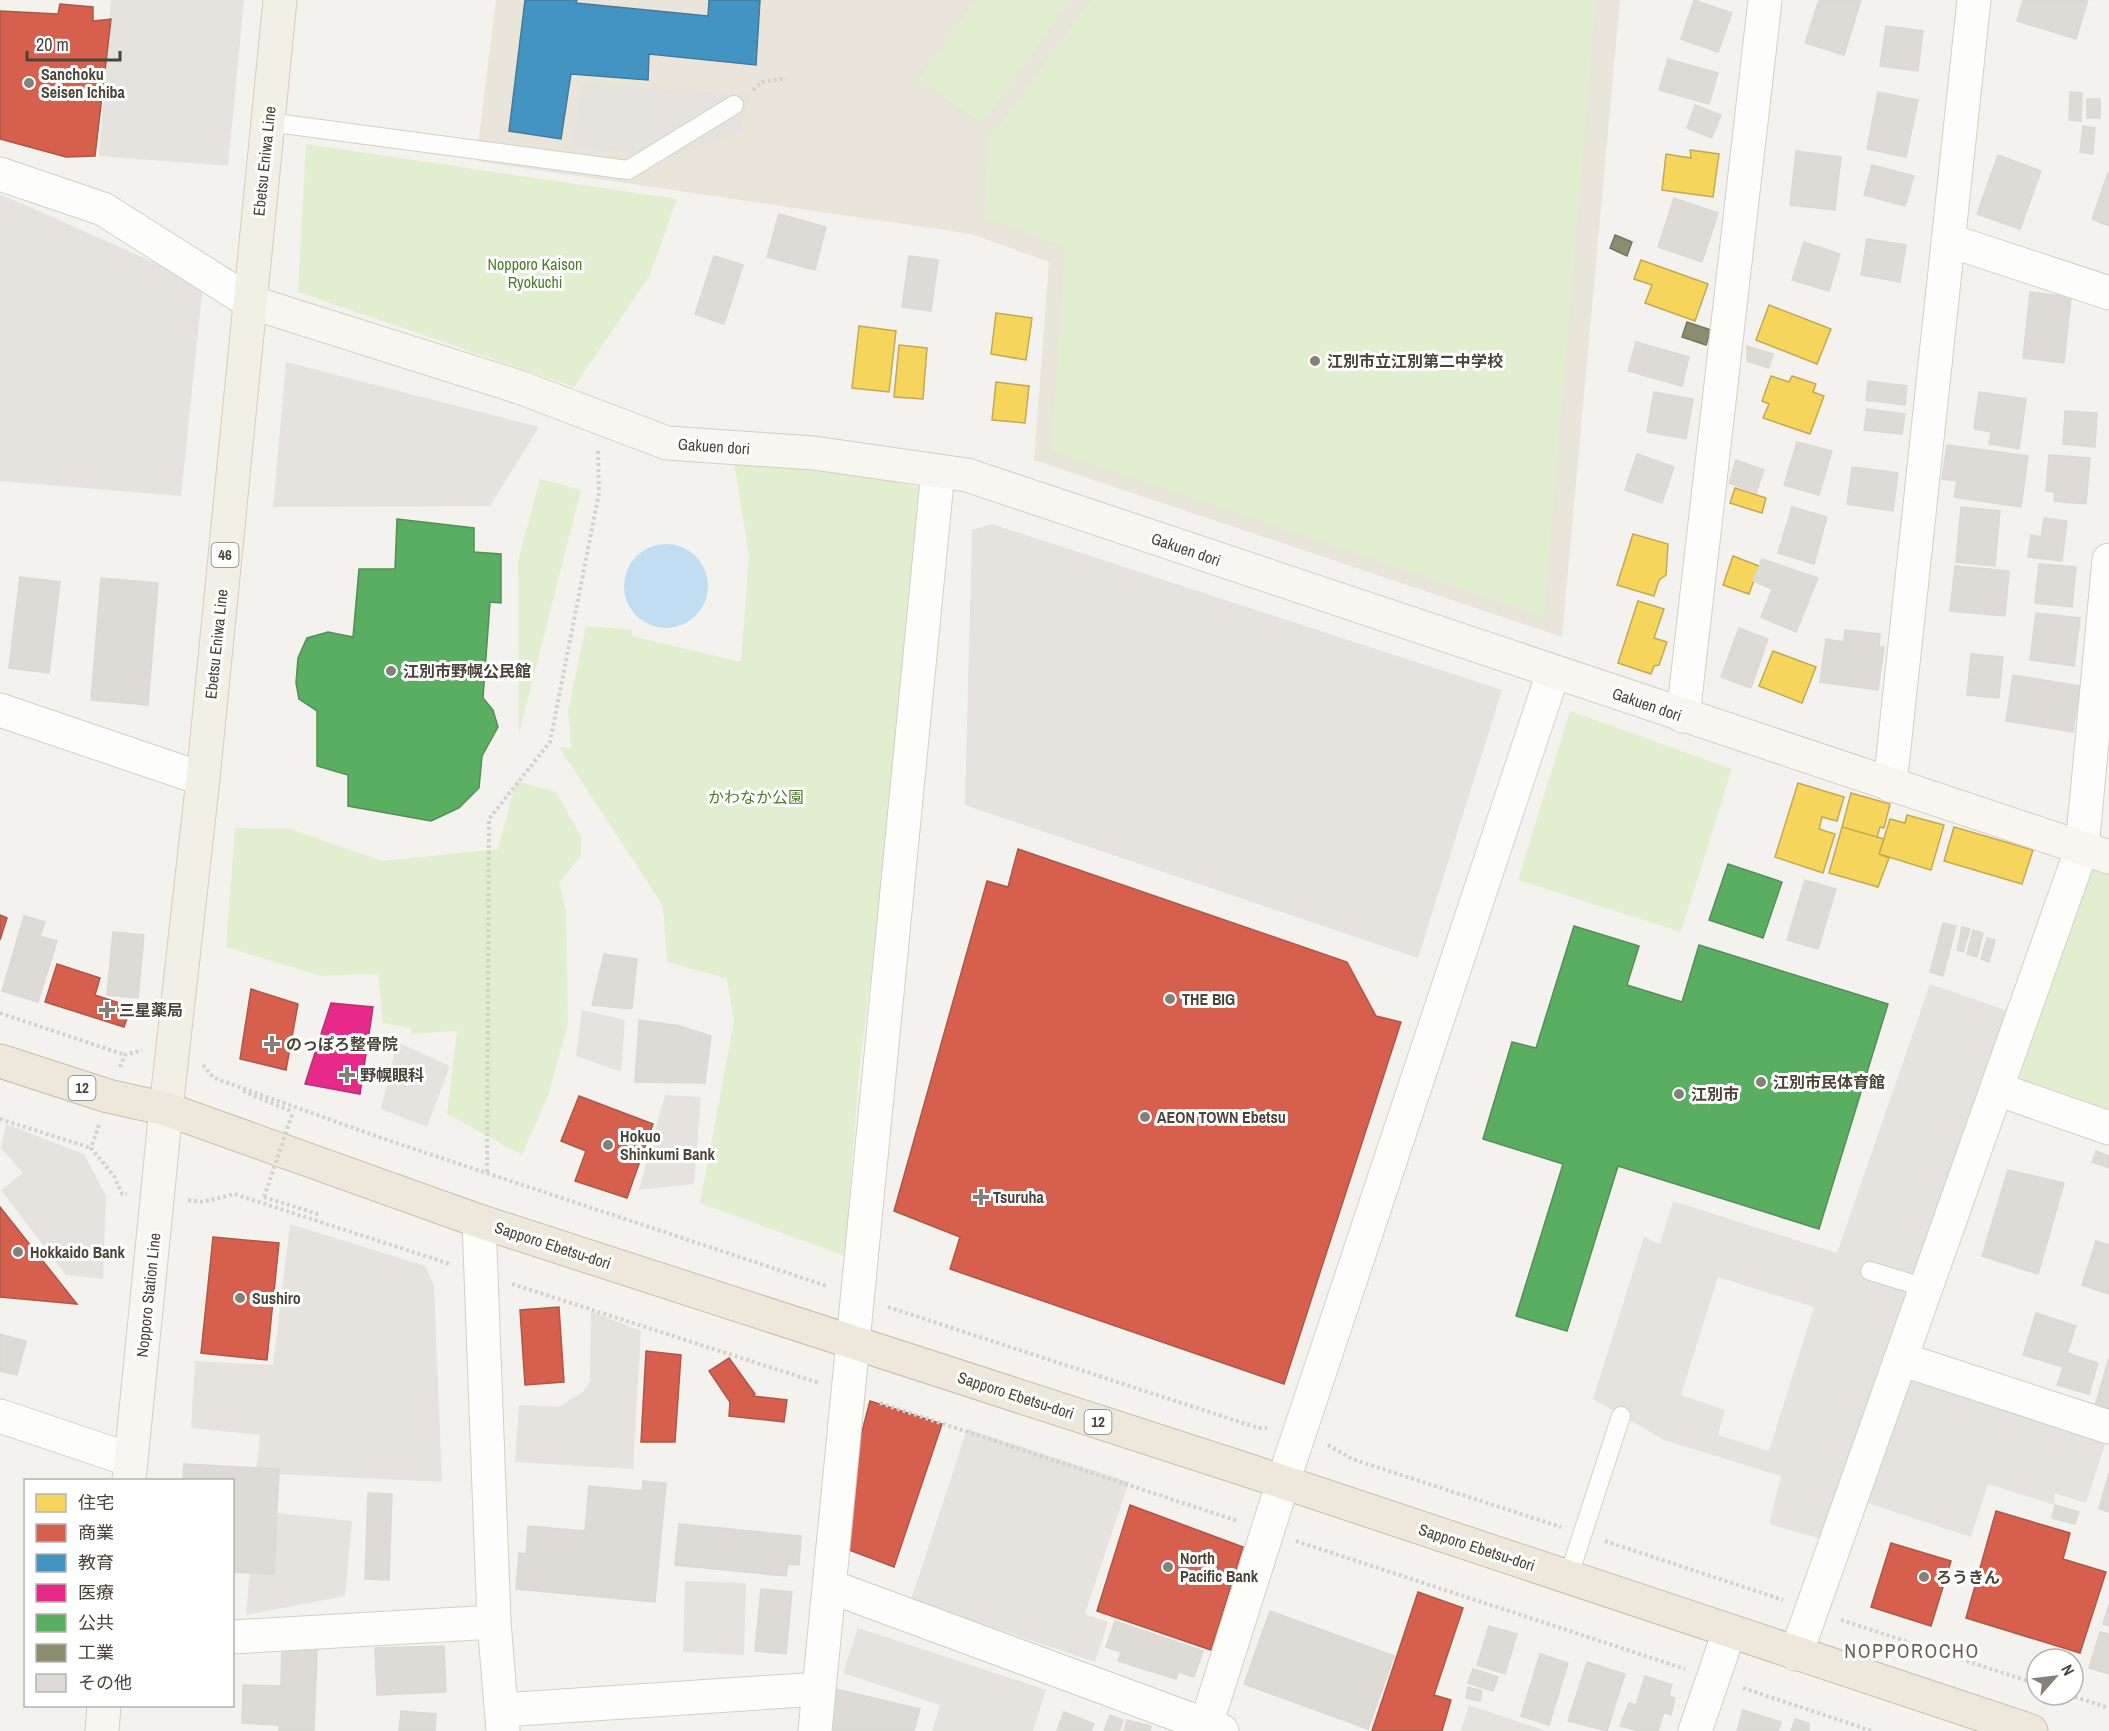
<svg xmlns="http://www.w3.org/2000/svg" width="2109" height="1731" viewBox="0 0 2109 1731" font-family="'Archivo Narrow','Noto Sans JP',sans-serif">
  <rect width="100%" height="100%" fill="#f4f2ee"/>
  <path fill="#eae5da" d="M496,0h1124l-58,637 -528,-177 15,-198 -78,-28 -495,-73z"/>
  <path fill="#e1eecf" d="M975,0h95l-88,124 -63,-45z
    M1091,0h505l-52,617 -493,-166 14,-204 -81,-29 4,-77z
    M306,144l371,55 -27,76 -76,112 -276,-95z
    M734,463l107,6 88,21 -70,584 -14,182 -145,-53 34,-182 -8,-46 -1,3 -58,-16 -4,-56 -104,-159 12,1 -3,-37 18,-85 46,4v6l109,26 8,-106z
    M540,479l41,11 -62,244 -1,-173z
    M1570,711l162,58 -51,163 -163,-52z
    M516,781l40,11 25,44v19l-22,28 7,28 2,113 -20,71 -26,60 -75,-41 10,-83 -46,3v-6l-28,-5 -5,-49 -57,2 -95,-29 9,-119 55,1 92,32 116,-12z
    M2093,863l16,5v249l-92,-32z"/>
  <path fill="#e6e3df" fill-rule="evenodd" d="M111,0h133l-16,166 -129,-10z
    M582,83l169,12 -11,38 -75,27 -93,-16z
    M0,194l203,90 -22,212 -181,-15z
    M286,362l253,65 -49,79 -217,1z
    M992,524l510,166 -84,268 -453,-153 7,-275z
    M1930,984l78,27 -183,529 -56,-16 12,-48 -117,-36 -71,-41 51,-162 16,7 13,-43 164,52zM1718,1277l96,30 -45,144 -51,-16 7,-25 -44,-15z
    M582,1010l43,10 -4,52 -45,-16z
    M397,1042l53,24 -23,61 -46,-18z
    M665,1095l36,2 -7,87 -55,6z
    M6,1124l78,30 22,42 -3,83 -37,-4 -65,-85 22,-17 -22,-25z
    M290,1224l135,42 9,19 8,197 -186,-9 4,-38 -69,-7 4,-67 78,4z
    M591,1311l50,20 -8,138 -118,-7 4,-57 39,2 25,-15 7,-11z
    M1905,1373l202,65 -21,65 -32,-10 1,12 -67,-21 -17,53 -107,-35z
    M967,1429l162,53 -44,132 23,8 -13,40 -184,-62z
    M232,1508l120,13 -7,75 -99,19 4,-46z
    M685,1581l61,2 -2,72 -61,-3z
    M858,1628l188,62 -13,41h-101l8,-26 -97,-32z
    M1469,1705l77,26h-85z"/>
  <path fill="#c0ddf1" d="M624 586a42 42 0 1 1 84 0a42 42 0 1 1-84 0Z"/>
  <path fill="#f6d55c" stroke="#c3aa52" stroke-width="1.5" d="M1690,150l29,4 -6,43 -51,-7 4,-36 25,4z
    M1641,260l67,24 -13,37 -50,-18 7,-18 -18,-6z
    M1769,305l62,24 -14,35 -61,-24z
    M996,313l36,5 -6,42 -35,-6z
    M859,326l37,5 -7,61 -37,-4z
    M899,345l28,3 -4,51 -29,-2z
    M1771,376l18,6 3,-6 24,8 -3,8 11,4 -14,38 -47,-16 6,-14 -7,-3z
    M996,382l33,4 -4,37 -33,-3z
    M1735,488l31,10 -4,15 -32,-10z
    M1633,534l35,10 -2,31 -7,5 -5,16 -37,-11z
    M1733,556l26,10 -10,28 -26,-9z
    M1638,601l26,8 -10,29 13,4 -8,23 -5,1 -3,8 -33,-11z
    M1773,651l43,16 -14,36 -43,-17z
    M1798,783l46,14 -7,24 -15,-4 -3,12 16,5 -12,39 -48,-16z
    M1851,793l39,11 -6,24 -4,-1 -3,10 -35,-10z
    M1907,815l37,10 -13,45 -52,-16 11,-35 15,4z
    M1842,827l42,12 -5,15 10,4 -11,29 -49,-14z
    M1954,827l79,23 -11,34 -78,-23z"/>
  <path fill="#d6604d" stroke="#ac5847" stroke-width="1.5" d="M60,4l33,3v14l18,-2 -16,137 -29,1 -66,-18v-128l58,3z
    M1018,849l329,113 29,54 25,6 -117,362 -334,-115 10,-32 -66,-26 93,-330 21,6z
    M0,915l7,3 -7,22z
    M57,964l43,14 -5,17 36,12 -7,20 -79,-25z
    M251,989l47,15 -12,66 -46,-11z
    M579,1096l74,28 -26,74 -52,-17 11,-30 -25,-10z
    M0,1207l77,97 -77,-7z
    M213,1237l66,6 -12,117 -66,-7z
    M559,1307l5,75 -39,3 -5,-75z
    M646,1351l35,4 -6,87h-34z
    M729,1358l26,36 -2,2 34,4 -3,22 -55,-6 1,-14 -21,-31z
    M870,1401l72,23 -48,143 -50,-19 11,-90z
    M1130,1505l113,42 -32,103 -114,-39z
    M1996,1511l74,22 -7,26 43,13 -26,81 -114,-35z
    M1891,1543l60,18 -20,65 -60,-19z
    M1418,1592l45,16 -29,87 17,5 -9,31h-70z"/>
  <path fill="#4393c3" stroke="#457b9a" stroke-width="1.5" d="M525,0h52l-1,3 132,13 1,-16h51l-4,65 -107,-11 -1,26 -77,-6 -10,65 -52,-8z"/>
  <path fill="#e7298a" stroke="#b83172" stroke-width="1.5" d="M331,1003l42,4 -13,87 -55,-10z"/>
  <path fill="#5aae61" stroke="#568e55" stroke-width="1.5" d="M397,519l77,9v24l27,2v49l-11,-1 -7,96 10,12 5,17 -16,29 -3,32 -20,20 -28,13 -83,-15v-31l-31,-9v-55l-18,-12 -3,-16 2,-25 9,-20 21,-6 25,5 6,-68h36z
    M1728,864l54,18 -19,56 -54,-18z
    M1574,926l65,20 -12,39 55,17 17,-57 189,59 -69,225 -201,-63 -51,165 -51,-15 47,-152 -80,-25 29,-97 24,6z"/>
  <path fill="#8c8c6e" stroke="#78765e" stroke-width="1.5" d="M1615,235l17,7 -5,14 -17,-8z
    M1687,322l24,8 -5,15 -24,-8z"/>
  <path fill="#dedbd6" stroke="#dcd9d4" stroke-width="1.5" d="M1694,0l38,13 -14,39 -37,-13z
    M1819,0h42l-17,55 -39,-12z
    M2023,0h65l-12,39 -59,-18z
    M1886,26l37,5 -5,40 -38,-5z
    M1668,59l50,14 -9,31 -50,-14z
    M1878,92l40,8 -12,57 -39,-8z
    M2070,92l12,1 -1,28 -12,-1z
    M2087,99h13v19h-13z
    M1695,105l26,10 -9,23 -25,-10z
    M2083,126l12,2 -2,26 -13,-2z
    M1796,151l45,6 -6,53 -45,-5z
    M1998,155l43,16 -21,58 -43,-15z
    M1872,165l42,11 -9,30 -41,-11z
    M2108,173h1v53l-17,-7z
    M1674,198l44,15 -16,49 -44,-15z
    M779,214l47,13 -11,43 -48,-13z
    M1867,239l39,6 -6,37 -39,-7z
    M1804,242l36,12 -11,37 -37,-11z
    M714,256l29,9 -19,59 -29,-10z
    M909,256l29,4 -7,51 -29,-4z
    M2030,292l41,5 -7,66 -41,-5z
    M1636,342l53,15 -7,29 -54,-15z
    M1747,346l26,8 -4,14 -22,-7z
    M1868,381l39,5 -2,19 -39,-5z
    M1654,392l39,7 -7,40 -39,-7z
    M1979,392l47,7 -7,50 -30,-5 2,-12 -17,-3z
    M1867,409l38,5 -3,20 -38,-4z
    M2065,411l32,2 -2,34 -32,-3z
    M1797,442l35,9 -13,44 -35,-10z
    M1947,445l81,11 -7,51 -67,-10 3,-16 -15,-2z
    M1637,454l37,13 -12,36 -37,-13z
    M2049,455l41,3 -4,46 -32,-3 1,-9 -9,-1z
    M1736,460l28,10 -8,23 -27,-10z
    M1852,467l46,6 -5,38 -46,-7z
    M1792,507l35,10 -13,47 -36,-11z
    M1961,507l39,4 -5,55 -39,-4z
    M2044,518l23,3 -5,40 -34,-4 3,-22 10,2z
    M1762,559l56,19 -22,54 -35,-15 11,-28 -19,-8z
    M2039,564l37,3 -4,40 -37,-4z
    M1955,566l54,5 -4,45 -55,-5z
    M20,577l40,5 -11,91 -40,-5z
    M101,578l57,5 -10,122 -57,-5z
    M2036,613l44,5 -6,48 -44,-6z
    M1739,628l29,11 -17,49 -30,-11z
    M1845,630l35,4 -1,13h5l-6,43 -58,-8 6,-43 18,3z
    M1971,654l32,3 -4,41 -32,-3z
    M2013,675l67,11 -7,46 -67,-11z
    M1805,880l31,9 -18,60 -31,-9z
    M24,916l21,6 -5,14 17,5 -19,61 -36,-11z
    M1943,923l13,3 -13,50 -13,-4z
    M1962,927l8,2 -7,23 -6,-2z
    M1973,930l10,3 -6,24 -10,-3z
    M113,932l31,3 -6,63 -31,-3z
    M1987,938l8,2 -6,22 -8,-3z
    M604,954l33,5 -5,50 -40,-4z
    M639,1020l41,6 31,10 -6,47 -70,-1z
    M2096,1151l13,5v12l-17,-6z
    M2008,1170l56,13 -26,91 -56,-18z
    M2096,1241l13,4v49l-27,-9z
    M2036,1313l40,13 -9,27 31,10 -9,31 -32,-9 6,-18 -40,-12z
    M0,1334l26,7 -9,34 -17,-4z
    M2109,1358v51l-14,-3z
    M184,1464l95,5 -5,105 -42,-2v-92h-49z
    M2109,1473v39l-10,-3z
    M643,1481l23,2 -11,119 -139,-13 3,-36 7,1 2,-28 57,5 4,-45 53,5z
    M368,1493l24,1 -3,86 -24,-1z
    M2055,1505l24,7 -4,12 -23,-6z
    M679,1524l122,12 -2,29 -11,-1 -2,12 -111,-11z
    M761,1589l31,3 -6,62 -31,-3z
    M2109,1604v22l-6,-2z
    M1270,1611l124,45 -26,73 -124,-45z
    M1115,1621l88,30 -9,26 -15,-5 -3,7 -58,-18 3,-9 -15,-5z
    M1489,1626l28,8 -12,40 -28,-9z
    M2100,1632l9,2v40l-20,-6z
    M444,1646l2,46 -69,3 -2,-47z
    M282,1648l35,1 -3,82h-35v-6l-37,-2 1,-38 38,1z
    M1540,1654l28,9 -19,62 -28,-9z
    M1587,1662l38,12 -18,57 -39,-10z
    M1473,1669l25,8 -5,14 -25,-8z
    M1645,1676l27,9 -3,11 6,2 -4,17 -7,-3 -6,19h-18l-20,-5 9,-23 7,2z
    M1468,1687l14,4 -2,10 -14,-3z
    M836,1689l84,20 -6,22h-77l-10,-3z
    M1743,1710l38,12 -3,9h-41z
    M401,1711l35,3 -1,17h-36z
    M1064,1712l30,12 -3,7h-34z
    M1110,1715l13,5 -4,11h-15z
    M1795,1719l14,4v8h-18z
    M1127,1720l24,6 -1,5h-26z"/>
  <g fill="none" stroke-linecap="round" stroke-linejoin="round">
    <g stroke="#d2d0cb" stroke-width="20">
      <path id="lane" d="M268,122l360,48 106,-65
        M1870,1271l56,17
        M1568,1578l53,-162"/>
    </g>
    <g stroke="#d2d0cb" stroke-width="35">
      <path id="street" d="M0,174l103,35 147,93
        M1948,240l161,53
        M0,710l203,69
        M1683,716l82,-716
        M1890,785l84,-785
        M1997,1089l112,39
        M479,1221l15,401 9,109
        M1901,1359l208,68
        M0,1416l131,44
        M829,1586l393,145
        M232,1637l262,-15
        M1796,1654l286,-806 27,-288
        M502,1710l317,-21
        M815,1731l123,-1260
        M1204,1731l79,-249 270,-809
        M1695,1731l34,-99"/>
    </g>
    <g stroke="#d3cfc5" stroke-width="35">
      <path id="secondary" d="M250,302l269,85 148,56 147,10 153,22 1142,382
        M129,1480l37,-371
        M102,1731l2,-25"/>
    </g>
    <g stroke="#d6cebb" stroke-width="35">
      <path id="primary" d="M166,1109l37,-330 77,-779"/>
    </g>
    <g stroke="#ccbfa9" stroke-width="35">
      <path id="highway" d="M0,1061l108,35 58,13 313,112 765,248 787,262"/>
    </g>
    <path stroke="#d3d2cc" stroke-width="4" stroke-dasharray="3 3" stroke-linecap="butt" d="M753,90l9,-8 24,-4
      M0,1013l125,42
      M203,1065l11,13 179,64 434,144
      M120,1067l5,-12 17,-5
      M243,1091l50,21
      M0,1119l91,29
      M99,1125l-8,23 23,28 8,18h5
      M487,1172l2,-353 61,-77 49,-249 -1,-42
      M264,1197l57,18
      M188,1200l15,2 31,-8 216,70
      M512,1284l307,99
      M888,1307l370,121h9
      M880,1403l358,118
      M1328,1445l24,14 209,68
      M1296,1541l389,128
      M1605,1541l178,59
      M1841,1620l196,64
      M1743,1688l129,43
      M2069,1695l40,13"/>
    <use href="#lane" stroke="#fdfdfc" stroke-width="18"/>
    <use href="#street" stroke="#fdfdfc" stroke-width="33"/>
    <use href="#secondary" stroke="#f7f6f1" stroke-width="33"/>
    <use href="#primary" stroke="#f2efe6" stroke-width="33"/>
    <use href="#highway" stroke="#ede8db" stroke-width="33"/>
    <path stroke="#d3d2cc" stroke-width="4" stroke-dasharray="3 3" stroke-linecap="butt" d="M264,1197l29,-85"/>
  </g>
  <g fill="#868178" stroke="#fff" stroke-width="2">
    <circle cx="29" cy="83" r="6"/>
    <circle cx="1315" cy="361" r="6"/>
    <circle cx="391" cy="671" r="6"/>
    <circle cx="1170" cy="999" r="6"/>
    <path d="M104 1001h6v6h6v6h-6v6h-6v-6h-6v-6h6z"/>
    <path d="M269 1035h6v6h6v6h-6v6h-6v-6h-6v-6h6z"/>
    <path d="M344 1066h6v6h6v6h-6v6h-6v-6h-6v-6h6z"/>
    <circle cx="1761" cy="1082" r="6"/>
    <circle cx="1679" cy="1094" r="6"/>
    <circle cx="1145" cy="1117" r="6"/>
    <circle cx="608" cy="1145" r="6"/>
    <path d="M978 1188h6v6h6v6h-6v6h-6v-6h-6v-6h6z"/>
    <circle cx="18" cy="1252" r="6"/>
    <circle cx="240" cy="1298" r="6"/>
    <circle cx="1168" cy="1567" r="6"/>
    <circle cx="1924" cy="1577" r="6"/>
  </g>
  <g text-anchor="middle" stroke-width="6" stroke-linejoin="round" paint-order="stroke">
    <g fill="#fff" stroke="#817c74" stroke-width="1.5">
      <rect x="211.5" y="543" width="27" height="24" rx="4.5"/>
      <rect x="68.5" y="1076" width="27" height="24" rx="4.5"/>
      <rect x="1084.5" y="1410" width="27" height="24" rx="4.5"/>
    </g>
    <g font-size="15" font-weight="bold" fill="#4b4439">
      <text x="225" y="560">46</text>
      <text x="82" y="1093">12</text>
      <text x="1098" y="1427">12</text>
    </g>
    <g font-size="16" font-weight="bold" fill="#4b4439" stroke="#fff" text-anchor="start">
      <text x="41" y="80">Sanchoku<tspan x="41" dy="18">Seisen Ichiba</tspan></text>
      <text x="1327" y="367">江別市立江別第二中学校</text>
      <text x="403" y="677">江別市野幌公民館</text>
      <text x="1182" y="1005">THE BIG</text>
      <text x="119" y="1016">三星薬局</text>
      <text x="286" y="1050">のっぽろ整骨院</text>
      <text x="360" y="1081">野幌眼科</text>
      <text x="1773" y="1088">江別市民体育館</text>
      <text x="1691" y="1100">江別市</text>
      <text x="1157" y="1123">AEON TOWN Ebetsu</text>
      <text x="620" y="1142">Hokuo<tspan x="620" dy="18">Shinkumi Bank</tspan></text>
      <text x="993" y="1203">Tsuruha</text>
      <text x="30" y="1258">Hokkaido Bank</text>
      <text x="252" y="1304">Sushiro</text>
      <text x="1180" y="1564">North<tspan x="1180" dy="18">Pacific Bank</tspan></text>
      <text x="1936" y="1583">ろうきん</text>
    </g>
    <g font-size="16" fill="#4b4439" stroke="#fff">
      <text transform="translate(264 161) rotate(-84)" y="6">Ebetsu Eniwa Line</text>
      <text transform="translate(714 446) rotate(4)" y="6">Gakuen dori</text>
      <text transform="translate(1186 549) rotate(19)" y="6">Gakuen dori</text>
      <text transform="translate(216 644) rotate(-84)" y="6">Ebetsu Eniwa Line</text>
      <text transform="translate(1647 704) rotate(19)" y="6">Gakuen dori</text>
      <text transform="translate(553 1245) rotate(18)" y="6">Sapporo Ebetsu-dori</text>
      <text transform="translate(148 1295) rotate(-84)" y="6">Nopporo Station Line</text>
      <text transform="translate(1016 1395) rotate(18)" y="6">Sapporo Ebetsu-dori</text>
      <text transform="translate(1477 1547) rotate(18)" y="6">Sapporo Ebetsu-dori</text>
    </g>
    <g font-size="16" fill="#4a7f2a" stroke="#fff">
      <text x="535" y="270">Nopporo Kaison<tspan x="535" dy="18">Ryokuchi</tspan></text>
      <text x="756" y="803">かわなか公園</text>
    </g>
    <g font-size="20" letter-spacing="1.5" fill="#6e6250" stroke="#fff">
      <text x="1912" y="1658">NOPPOROCHO</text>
    </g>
  </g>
  <rect x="24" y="1479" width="210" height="228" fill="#ffffff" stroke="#b7b4b0" stroke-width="1.5"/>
  <rect x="36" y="1494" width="30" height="18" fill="#f6d55c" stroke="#b7b4b0" stroke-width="1.5"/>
  <text x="78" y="1509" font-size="18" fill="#4b4439">住宅</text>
  <rect x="36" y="1524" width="30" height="18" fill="#d6604d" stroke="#b7b4b0" stroke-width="1.5"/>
  <text x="78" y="1539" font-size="18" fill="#4b4439">商業</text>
  <rect x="36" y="1554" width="30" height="18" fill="#4393c3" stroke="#b7b4b0" stroke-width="1.5"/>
  <text x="78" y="1569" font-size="18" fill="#4b4439">教育</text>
  <rect x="36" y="1584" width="30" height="18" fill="#e7298a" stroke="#b7b4b0" stroke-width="1.5"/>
  <text x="78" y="1599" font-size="18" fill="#4b4439">医療</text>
  <rect x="36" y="1614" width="30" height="18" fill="#5aae61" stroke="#b7b4b0" stroke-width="1.5"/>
  <text x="78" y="1629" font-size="18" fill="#4b4439">公共</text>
  <rect x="36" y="1644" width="30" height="18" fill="#8c8c6e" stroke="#b7b4b0" stroke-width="1.5"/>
  <text x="78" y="1659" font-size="18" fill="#4b4439">工業</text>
  <rect x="36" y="1674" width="30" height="18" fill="#dedbd6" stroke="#b7b4b0" stroke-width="1.5"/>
  <text x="78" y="1689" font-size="18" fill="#4b4439">その他</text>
  <g transform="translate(2055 1677) rotate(62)"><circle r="28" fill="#ffffff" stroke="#b7b4b0" stroke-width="1.5"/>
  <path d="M0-4.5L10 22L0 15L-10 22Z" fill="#868178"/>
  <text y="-9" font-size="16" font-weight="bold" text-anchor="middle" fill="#4b4439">N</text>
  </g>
  <path d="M27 51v9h93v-9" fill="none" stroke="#4b4439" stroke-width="3"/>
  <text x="36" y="51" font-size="18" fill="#4b4439" stroke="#ffffff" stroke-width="4.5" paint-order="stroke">20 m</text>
</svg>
